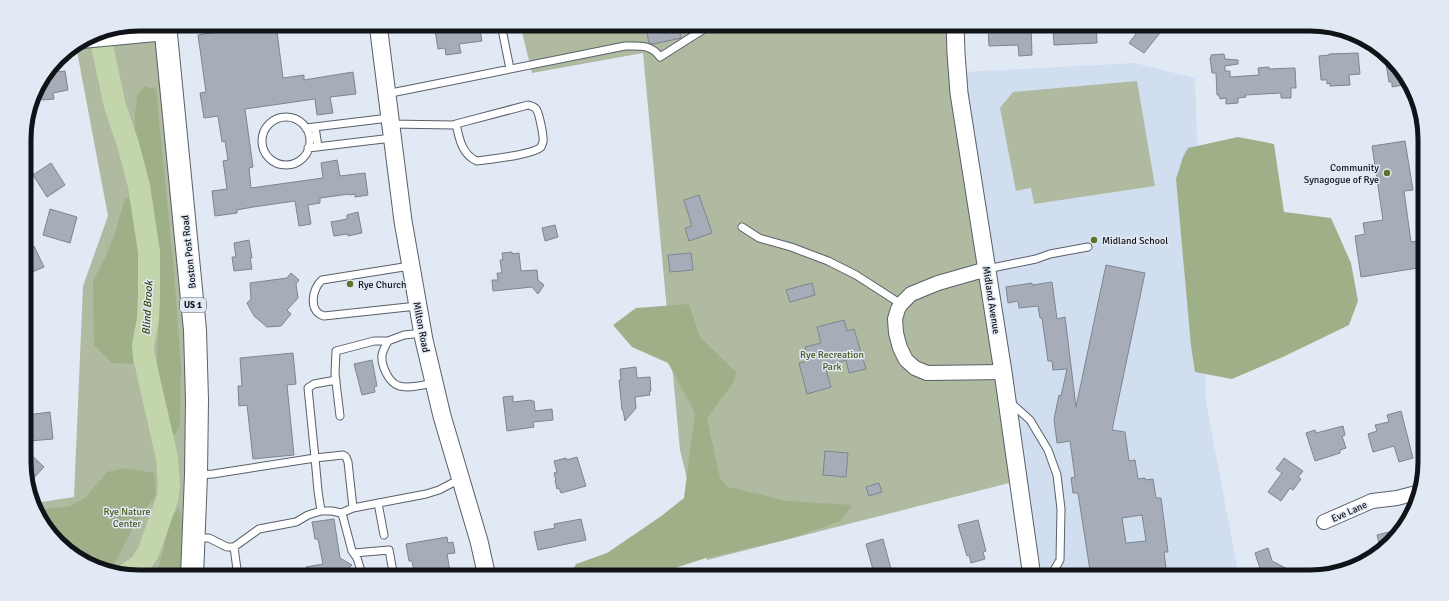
<svg xmlns="http://www.w3.org/2000/svg" width="1449" height="601" viewBox="0 0 1449 601" font-family="Signika,sans-serif">
  <rect width="100%" height="100%" fill="#e1e9f5"/>
  <path fill="#d1def0" d="M1135,63l60,15 11,324 33,175h-202l-73,-505z"/>
  <path fill="#afbaa1" d="M520,24h429l64,458 -306,78 -27,-110 -37,-397 -111,20z
    M159,39l28,280 -3,258h-45l-37,-6 -50,-33 -17,-35 39,-6 9,-211 25,-70 -32,-170z
    M1137,81l18,105 -121,18 -3,-16 -15,3 -16,-83 13,-16z"/>
  <path fill="#9fb088" d="M144,86l12,3 18,182 7,97 -1,57 -5,10 -6,-2 -8,-19 -5,-32 4,-94 -2,-28 -5,-41 -18,-73v-32l2,-18z
    M1238,137l36,7 10,68 47,6 20,45 7,38 -9,24 -64,31 -53,23 -37,-7 -4,-26 -15,-167 7,-22 5,-9z
    M125,198l7,1 2,7 6,56 -1,38 -6,64 -21,-1 -18,-18 -1,-64 13,-25 9,-23z
    M689,304l11,33 37,36 -4,10 -26,35 13,60 8,9 59,14 65,4 -11,16 -53,18 -82,19 -59,19h-78l7,-13 31,-11 53,-36 24,-19 11,-85 -27,-50 -36,-16 -19,-22 23,-17z
    M125,468l29,5 2,22 -23,33 -18,34 -11,9h-2l-50,-33 -13,-28 31,-4 15,-8 22,-26z
    M179,508l3,12 -1,57h-25l16,-61z"/>
  <g fill="none" stroke-linecap="round" stroke-linejoin="round">
    <path stroke="#c3d5ab" stroke-width="22" d="M99,32l16,74 13,38 11,42 10,66v44l-1,23 -5,26 1,12 23,101 2,28 -2,14 -9,25 -10,28 -8,12 -14,10"/>
  </g>
  <path fill="#a6adb9" stroke="#7d8590" fill-rule="evenodd" d="M271,24h5l7,54 21,-3v5l49,-8 3,22 -26,3 3,16 -16,2 -2,-16 -70,10 8,58 -4,1 2,20 72,-10 -2,-15 16,-3 3,16 25,-3 3,22 -13,2v-3l-6,1v-1l-29,4v5l-12,2 3,19 -12,2 -4,-25 -42,6 -16,3v3l-22,3 -3,-25 15,-2 -4,-28 5,-1 -3,-19 -3,1 -4,-26 -14,2 -4,-25 6,-1 -8,-57z
    M434,24h45l3,17 -23,3 2,9 -15,2 -1,-7 -7,1z
    M664,24h14l3,14 -28,6 -4,-1 -3,-15z
    M1096,24l1,19 -43,2 -1,-18z
    M1140,24h27l-23,29 -15,-10 7,-9 -2,-2z
    M1023,25h8l1,30 -13,1 -1,-11 -29,1 -1,-19z
    M1358,53l2,21 -11,1 1,10 -20,1v-3l-3,1v-4h-6l-2,-24 10,-1v-1z
    M1224,54l1,5 13,1v4l-13,2v5h5v6l29,-2 -1,-7 11,-1v2l26,-1 1,20h-5v10h-10v-5l-36,2 1,2 -8,1v5l-12,1v-6l-6,1 -1,-4h-2l-1,-22h-4l-2,-15h1v-3z
    M1393,63l8,6 7,15 -16,3v-5h-3l-3,-18z
    M65,71l3,19 -15,3 1,6 -12,1 -1,-6 -2,1 -2,-9 10,-13z
    M1405,141l8,49 -9,1 7,51 13,-2v27l-63,10 -6,-41 10,-2 -2,-11 20,-3 -11,-74z
    M51,163l14,22 -18,12 -14,-22z
    M699,195l13,38 -23,8 -4,-13 7,-2 -8,-26z
    M50,209l27,8 -7,26 -27,-8z
    M358,212l4,21 -14,3v-2l-14,2 -3,-14 16,-3v-4z
    M555,225l3,12 -13,4 -3,-13z
    M249,240l3,18h-2l2,11 -18,2 -2,-14h4l-2,-14z
    M34,246l10,21 -19,8v-25z
    M512,252v2l7,-1 2,18 16,-1 1,10 6,5 -6,9 -6,-7 -39,4 -1,-11h6l-1,-7h5l-2,-13h3l-1,-7z
    M691,253l2,17 -23,2 -2,-17z
    M1106,265l39,8 -33,157 13,2 4,29 6,-1 3,19 7,-1v2l8,-1 3,19h5l7,54h-4l3,25h-76l-13,-84h-5l-2,-15 4,-1 -5,-36 -13,2 -3,-24 5,-24 2,1 6,-27 -14,1 -1,-9h-4l-6,-43h-2l-2,-12 -19,2 -1,-7 -10,2 -2,-16 26,-4v2l20,-3 5,37 8,-2 11,90zM1142,515l4,26 -20,2 -4,-25z
    M291,273l8,7 -3,4 2,14 -11,12 4,4 -10,12 -14,1 -13,-11 -7,-13 4,-4 -1,-16 37,-5z
    M812,283l3,12 -25,7 -4,-12z
    M844,320l3,11 7,-2 12,40 -17,4 -3,-13 -21,6 6,21 -24,7 -8,-31 10,-2 -4,-14 16,-4 -4,-16z
    M293,353l3,31 -9,1 7,70 -41,4 -6,-54 -8,1 -1,-20h4l-2,-28z
    M372,360l5,26 -3,1 1,5 -13,3 -8,-31z
    M636,367l1,11 13,-1 1,14h-2l1,4 -15,2 1,11 -11,13 -2,-11h-1l-3,-30h2l-1,-11z
    M513,396v6l18,-2v1h3l1,10 17,-2 1,11 -20,2 1,5 -27,4 -4,-34z
    M1401,411l12,47 -14,4 -5,-16 -21,6 -5,-18 9,-3 -2,-6 14,-3 -2,-7z
    M50,412l3,27 -24,2 -2,-26z
    M1343,426l2,9 -3,1 4,12 -6,2v3l-25,8 -9,-28 9,-3 1,3z
    M26,450l18,17 -17,18 -1,-1z
    M825,451l23,2 -2,24 -23,-2z
    M577,457l9,29 -25,7 -2,-5 -2,1 -2,-9h1l-2,-7 3,-1 -3,-11 12,-3 1,2z
    M1284,458l19,13 -5,6 3,2 -8,11 -3,-2 -9,13 -13,-9 14,-19 -6,-4z
    M879,483l3,9 -13,4 -3,-9z
    M334,519l6,39 12,7 -4,4 1,8h-42l-1,-10 17,-3 -5,-25h-3l-3,-17z
    M581,519l5,21 -48,10 -4,-18 21,-4 -1,-4z
    M978,520l8,31 -3,1 2,7 -14,4 -2,-8 -2,1 -9,-31z
    M1397,530l-16,22 -4,-17z
    M447,537l1,6 5,-1 2,11 -8,1 4,23h-36l-3,-16h-3l-3,-17z
    M883,539l8,30 1,8h-17l-9,-33z
    M1268,548l4,13 31,16h-40l-8,-24z"/>
  <g fill="none" stroke-linecap="round" stroke-linejoin="round">
    <g stroke="#59606a" stroke-width="9">
      <path id="service" d="M195,24v2
        M501,24l9,45
        M386,94l239,-48c14,0 26,-2 35,11l52,-33
        M262 141a24 24 0 1 1 48 0a24 24 0 1 1-48 0Z
        M390,124l63,1 3,-1 72,-19c3,1 6,1 8,4 3,3 8,28 7,33 0,0 -2,5 -2,5 -8,8 -51,12 -64,14 -15,-6 -18,-23 -21,-37
        M315,127l3,20
        M306,128l83,-10
        M308,148l84,-10
        M742,227l17,11 32,9 37,14 28,14 45,29
        M410,266l-88,14c-10,8 -14,32 2,36l93,-10
        M987,269l49,-10 14,-5 38,-7
        M423,333l-19,2 -16,6c-2,4 -5,9 -6,14 -1,11 7,28 17,31 10,3 25,-1 35,-3
        M336,380l-22,4 -6,4 7,70 28,-3 3,2 2,5 5,46 -12,5
        M1011,403l19,17 18,30 9,25 4,34 -1,51 -10,17
        M340,416l-5,-42 1,-23 38,-10h14
        M198,475l15,-1 102,-16 3,33 3,20
        M378,503l6,32
        M353,508l73,-14 13,-4 21,-11
        M196,538h13l18,9h7l25,-18 37,-7 12,-7 13,-4h11l9,2 2,4 9,34 5,7 6,19
        M234,547l4,30
        M354,553l35,-3 5,27"/>
    </g>
    <g stroke="#59606a" stroke-width="16">
      <path id="minor" d="M82,41l84,-8
        M987,269l-49,14 -27,11 -10,10 -3,5 -3,10 1,14 4,15 6,12 9,8 12,5 76,-1
        M1324,522l48,-21 25,-3 23,-6"/>
    </g>
    <g stroke="#59606a" stroke-width="19">
      <path id="tertiary" d="M378,24l25,197 21,119 18,76 37,125 8,36
        M955,24l1,29 3,40 44,279 29,205"/>
    </g>
    <g stroke="#59606a" stroke-width="24">
      <path id="primary" d="M165,24l30,306 2,70 -1,75 -4,102"/>
    </g>
    <use href="#service" stroke="#fff" stroke-width="7"/>
    <use href="#minor" stroke="#fff" stroke-width="14"/>
    <use href="#tertiary" stroke="#fff" stroke-width="17"/>
    <use href="#primary" stroke="#fff" stroke-width="22"/>
  </g>
  <g fill="#5a7528" stroke="#e1e9f5" stroke-width="1.5">
    <circle cx="1387" cy="173" r="4"/>
    <circle cx="1094" cy="240" r="4"/>
    <circle cx="350" cy="284" r="4"/>
  </g>
  <g text-anchor="middle" stroke-width="3" stroke-linejoin="round" paint-order="stroke">
    <rect fill="#e1e9f5" stroke="#4f535a" stroke-width="1" x="180" y="298" width="26" height="14" rx="3"/>
    <g font-size="9" font-weight="bold" fill="#101317">
      <text x="193" y="308">US 1</text>
    </g>
    <g font-size="10" fill="#101317" stroke="#e1e9f5" text-anchor="start">
      <text x="1379" y="171" text-anchor="end">Community<tspan x="1379" dy="12">Synagogue of Rye</tspan></text>
      <text x="1102" y="244">Midland School</text>
      <text x="358" y="288">Rye Church</text>
    </g>
    <g font-size="10" fill="#101317" stroke="#e1e9f5">
      <text transform="translate(188 252) rotate(-96)" y="4">Boston Post Road</text>
      <text transform="translate(992 300) rotate(81)" y="4">Midland Avenue</text>
      <text transform="translate(422 327) rotate(79)" y="4">Milton Road</text>
      <text transform="translate(1349 511) rotate(-24)" y="4">Eve Lane</text>
    </g>
    <g font-size="10" fill="#455b1e" stroke="#e1e9f5">
      <text x="832" y="358">Rye Recreation<tspan x="832" dy="12">Park</tspan></text>
      <text x="127" y="515">Rye Nature<tspan x="127" dy="12">Center</tspan></text>
    </g>
    <g font-size="11" font-style="italic" fill="#364a09" stroke="#e1e9f5">
      <text transform="translate(147 308) rotate(-87)" y="4">Blind Brook</text>
    </g>
  </g>
  <path d="M0 0H1449V601H0ZM139 31H1310A108 108 0 0 1 1418 139V462A108 108 0 0 1 1310 570H139A108 108 0 0 1 31 462V139A108 108 0 0 1 139 31Z" fill="#e1e9f5" fill-rule="evenodd"/>
  <path fill="none" stroke="#101317" stroke-width="5" d="M139 31H1310A108 108 0 0 1 1418 139V462A108 108 0 0 1 1310 570H139A108 108 0 0 1 31 462V139A108 108 0 0 1 139 31Z"/>
</svg>
